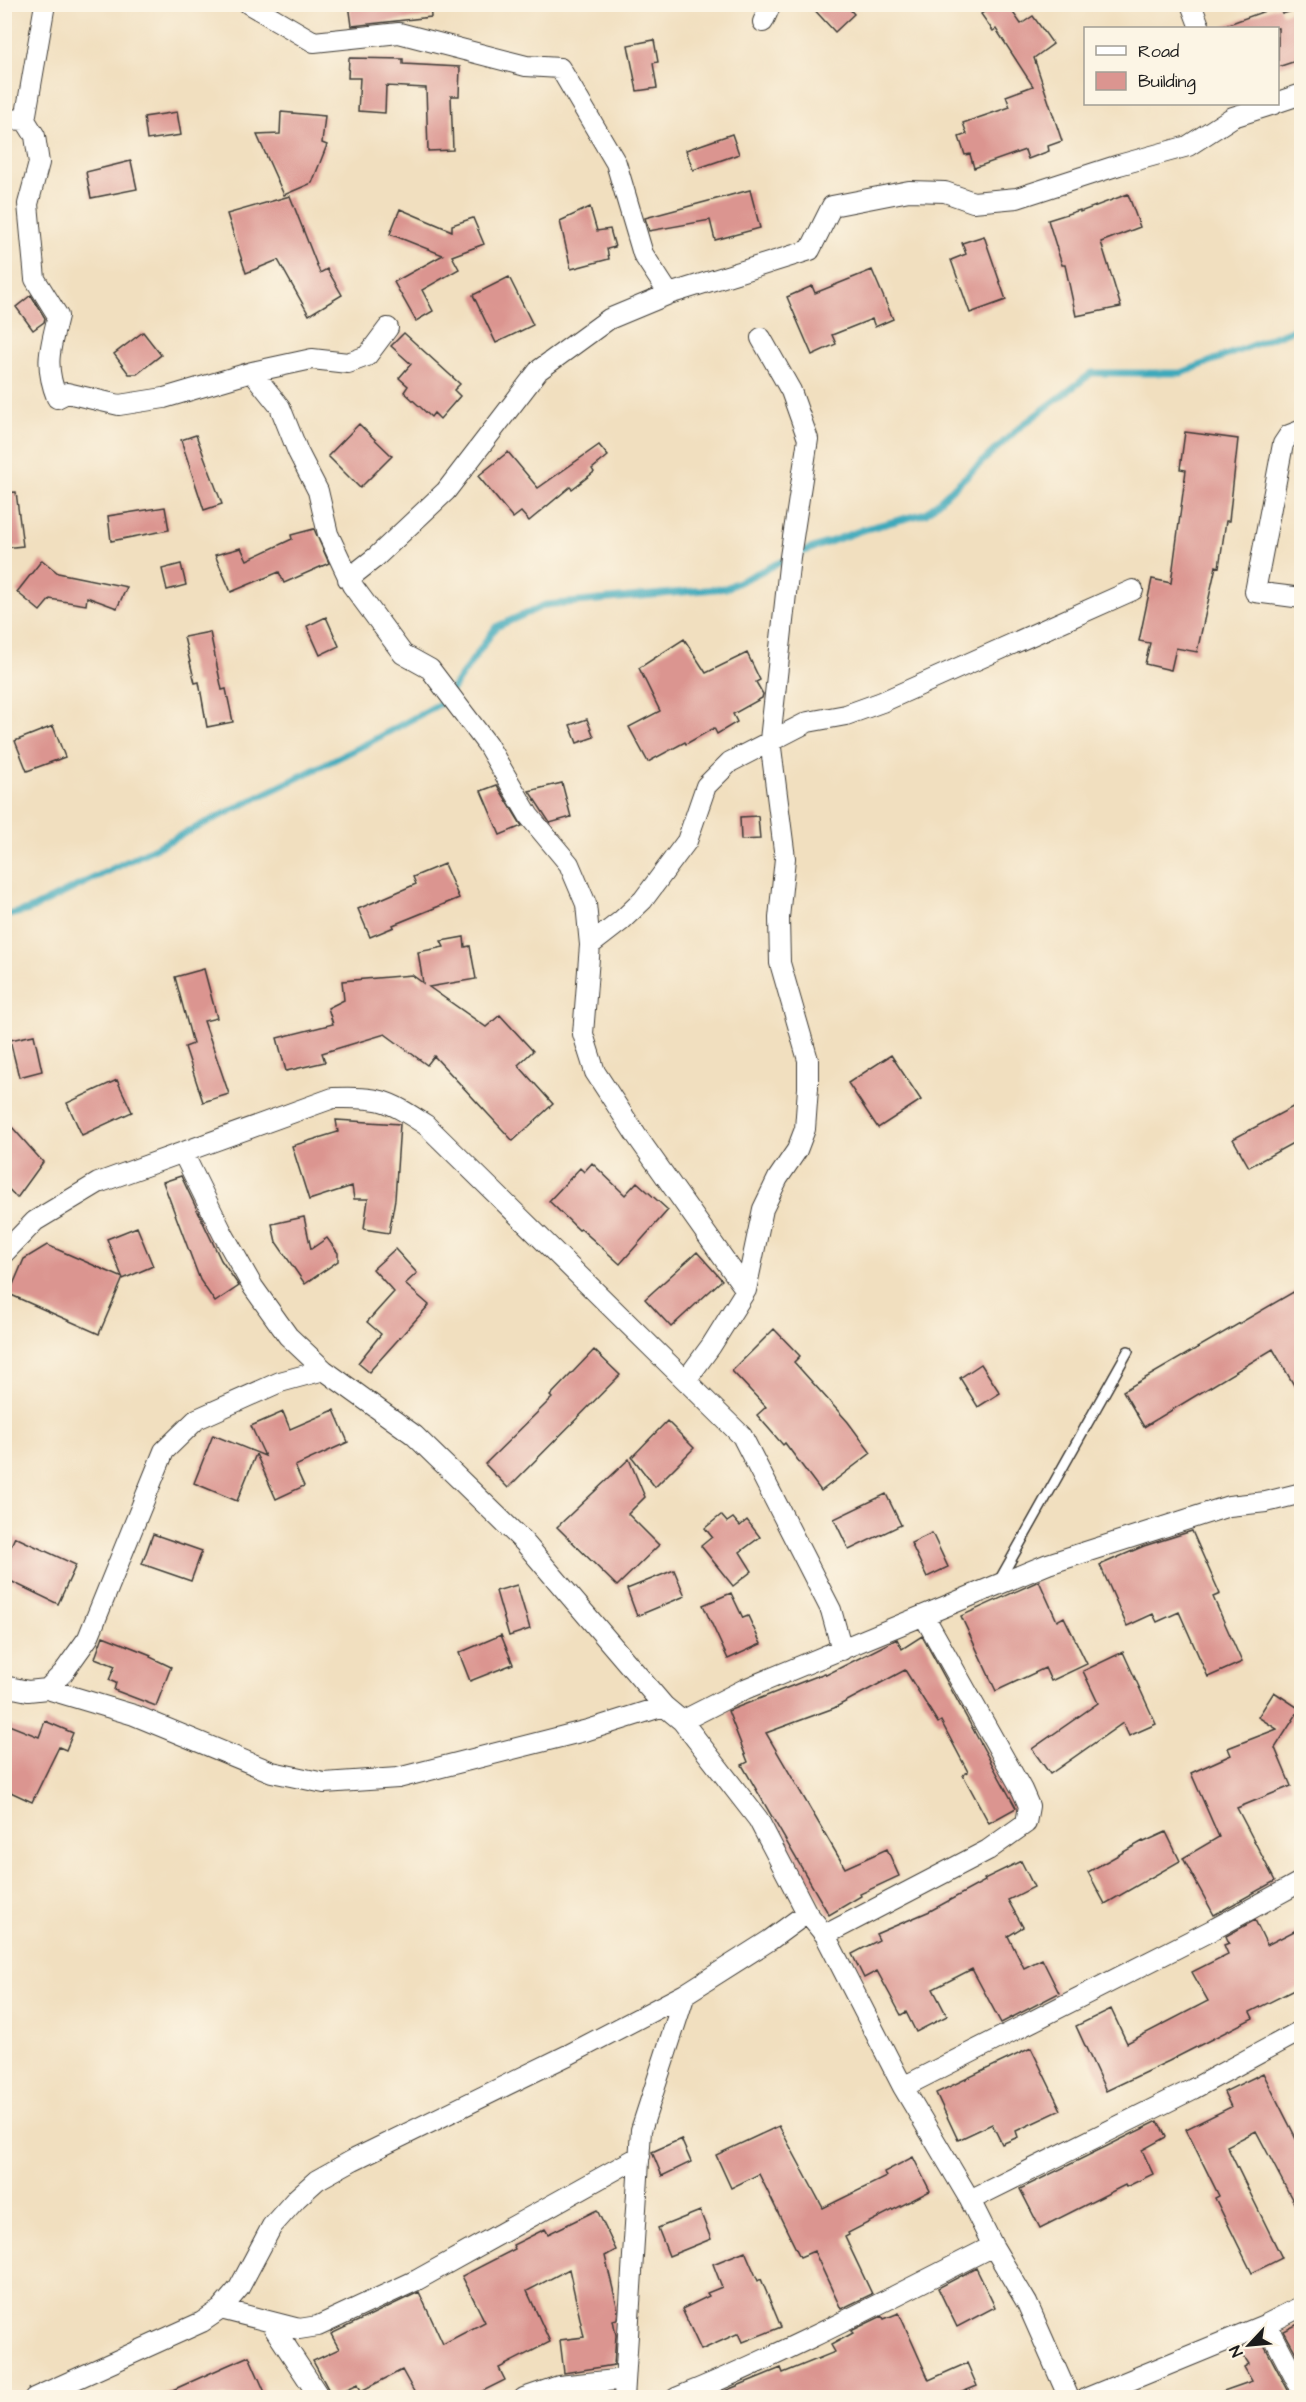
<svg xmlns="http://www.w3.org/2000/svg" width="1306" height="2402" viewBox="0 0 1306 2402" font-family="'Architects Daughter',sans-serif">
  <rect width="100%" height="100%" fill="#fcf5e5"/>
  <filter id="ink" filterUnits="userSpaceOnUse"><feTurbulence type="fractalNoise" baseFrequency=".0167" numOctaves="2"/><feDisplacementMap in="SourceGraphic" scale="12" xChannelSelector="R" yChannelSelector="G"/><feConvolveMatrix kernelMatrix="1 2 1 2 8 2 1 2 1" color-interpolation-filters="sRGB"/></filter>
  <filter id="wash" filterUnits="userSpaceOnUse"><feTurbulence type="fractalNoise" baseFrequency=".008" numOctaves="4" result="noise"/><feDisplacementMap in="SourceGraphic" scale="24" xChannelSelector="R" yChannelSelector="G"/><feGaussianBlur stdDeviation="1.35" result="paint"/><feColorMatrix in="noise" values="0 0 0 0 0 0 0 0 0 0 0 0 0 0 0 0 0 1.4 0 .05"/><feComposite in="paint" operator="in"/></filter>
  <g filter="url(#wash)">
    <rect width="100%" height="100%" fill="#f1dfbf"/>
    <g fill="none" stroke-linecap="round" stroke-linejoin="round">
      <path stroke="#3ca9bb" stroke-width="7" d="M4,916l25,-6 339,-167 75,-41 53,-75 49,-22 181,-17 76,-36 60,-22 64,-17 94,-86 72,-54h89l121,-47"/>
    </g>
    <g id="blocks">
      <path fill="#db9590" d="M349,4h81l1,13 -79,9z
        M809,4h36l9,10 -19,18z
        M996,4h11l14,20 12,-8 20,28 -19,14 28,83 -14,5 1,5 -21,8 -3,-9 -51,18 -4,-14 -5,1 -6,-18 8,-3 -4,-11 47,-16 -4,-11 27,-10 -37,-57 -3,2 -12,-17z
        M1279,6l3,8 20,-6v51l-24,8v-39h-55v-2z
        M654,40l4,22 -5,1 4,25 -20,3 -9,-46z
        M349,58l54,1v5l57,3 -1,29h-8l2,54 -25,1 -2,-63 -40,-2 -1,27 -27,-2 2,-33h-12z
        M177,112l4,23 -34,5 -3,-23z
        M281,112l44,4 -3,27 5,2 -15,38 -28,12 -27,-60 23,-1z
        M732,134l7,20 -46,16 -7,-20z
        M131,161l6,28 -46,9 -5,-26z
        M750,190l10,38 -45,12 -5,-20 -61,11 -4,-13z
        M1128,194l12,33 -39,15 20,65 -45,9 -11,-51h-3l-14,-45 32,-10v2z
        M290,196l30,77 7,-4 15,26 -33,20 -31,-55 -32,13 -19,-59z
        M590,207l7,24 13,-2 5,18 -8,2 2,10 -38,10 -11,-48z
        M400,209l52,22v-6l21,-7 11,26 -32,12 7,13 -37,21 11,21 -17,10 -22,-39 49,-27 -53,-21z
        M984,236l22,64 -36,13 -19,-53 15,-6 -4,-11z
        M872,270l21,49 -18,8 -3,-8 -40,16 4,9 -24,11 -25,-58 25,-11 3,7z
        M509,277l24,48 -37,18 -23,-48z
        M31,295l14,23 -1,4 -11,8 -17,-23z
        M143,332l18,23 -24,19h-8l-15,-20z
        M404,333l56,51 -6,6 6,6 -20,23 -6,-6 -3,4 -27,-25 4,-6 -9,-8 12,-14 -20,-18z
        M359,424l33,32 -32,32 -32,-32z
        M1185,432l53,7 -9,82h-3l-7,46 -3,-1 -19,86 -21,-4 -5,22 -26,-6 5,-21 -11,-2 13,-62 19,4 15,-113 -6,-1z
        M196,435l26,69 -18,6 -23,-70z
        M599,445l9,11 -16,13 2,3 -22,17 -2,-2 -41,34 -8,-9 -8,6 -35,-42 30,-24 30,36z
        M16,492l7,54 -19,2v-55z
        M165,507l4,23 -58,11 -3,-25z
        M314,529l15,34 -45,20 -5,-11 -48,20 -16,-37 26,-7 6,12 45,-21 -1,-4z
        M42,560l16,13 69,14 -10,21 -30,-11 -1,8 -36,-6 -10,12 -23,-19z
        M181,564l5,21 -19,5 -5,-21z
        M326,617l13,29 -19,9 -13,-29z
        M210,632l12,58 4,-1 7,33 -26,5 -8,-45 -4,1 -11,-46z
        M684,639l22,34 41,-20 13,27 -4,2 7,12 -1,4 -29,16 4,8 -20,12 -3,-6 -28,16 -1,-2 -37,20 -19,-35 31,-16 -21,-43z
        M587,719l7,18 -17,6 -7,-18z
        M53,726l12,31 -38,14 -12,-30z
        M562,783l9,34 -21,6 -21,-32z
        M497,785l25,41 -22,9 -19,-44z
        M758,816l2,23 -19,1 -1,-23z
        M444,864l15,34 -66,27 1,2 -24,10 -12,-28 58,-25 -3,-7z
        M464,937l1,10 5,-1 6,33 -47,8 57,40 14,-12 33,36 -15,14 35,39 -40,37 -79,-85 -7,9 -42,-31 -63,19 3,9 -39,9 -9,-33 56,-14 -5,-16 16,-8 -2,-19 70,-6 11,8 -5,-31 26,-5 -3,-6z
        M204,969l13,49 -13,3 25,73 -26,8 -18,-55 8,-3 -18,-67z
        M34,1035l8,36 -23,6 -9,-37z
        M891,1055l30,45 -43,28 -30,-45z
        M117,1080l15,32 -50,23 -15,-32z
        M1302,1102v36l-53,29 -16,-28z
        M4,1118l39,44 -26,36 -13,-14z
        M336,1120l64,4 -5,75 -6,34 -25,-4 4,-30h-14l-2,-13 -43,14 -17,-54 46,-14z
        M592,1163l33,32 12,-13 31,28 -48,54 -39,-35 -2,1 -30,-29 31,-33 4,4z
        M181,1176l40,84 18,26 -24,16 -15,-22 -37,-98z
        M304,1217l7,32 16,-11 11,15v8l-33,23 -29,-42 -4,-18z
        M137,1227l16,39 -30,13 -16,-40z
        M47,1245l76,33 -24,56 -90,-40 15,-35z
        M395,1249l22,24 -12,11 24,21 -60,67 -11,-9 23,-29 -14,-12 27,-30 -21,-23z
        M697,1252l25,28 -51,47 -26,-28z
        M1302,1287v112l-29,-50 -129,78 -21,-36z
        M774,1329l26,27 -6,6 54,60 23,31 -50,38 -36,-48 -2,2 -26,-30 9,-8 -34,-36z
        M594,1350l26,25 -112,113 -23,-24 67,-66 -2,-2z
        M981,1364l19,29 -22,14 -18,-29z
        M334,1410l14,32 -53,24 9,20 -28,13 -20,-45 -19,47 -43,-18 19,-48 52,21 -14,-30 32,-14 7,17z
        M667,1421l27,27 -39,39 -23,-30z
        M629,1459l16,38 -17,17 31,31 -42,41 -60,-59z
        M886,1494l15,31 -52,25 -15,-31z
        M721,1515l6,7 6,-4 7,8 7,-6 13,17 -20,15 12,19 -19,15 -32,-40 11,-9 -7,-9z
        M1192,1531l28,63 -7,3 29,65 -34,15 -29,-65 -22,10 -4,-8 -26,12 -27,-61 44,-19z
        M932,1533l16,34 -21,10 -16,-34z
        M153,1534l49,17 -11,30 -49,-17z
        M15,1537l61,28 -18,39 -54,-26v-17z
        M674,1570l11,26 -48,20 -10,-27z
        M1039,1581l18,40 7,-4 23,47 -36,17 -6,-13 -49,23 -35,-75z
        M517,1585l13,44 -21,7 -13,-45z
        M731,1593l12,25 5,-2 13,28 -33,15 -25,-54z
        M501,1635l12,29 -43,17 -11,-28z
        M103,1636l48,19 -1,2 21,10 -15,39 -42,-16 2,-7 -7,-3 6,-14 -20,-8z
        M922,1636l94,172 -27,15 -26,-48 5,-3 -27,-51 -3,2 -33,-53 -71,38 -68,25 79,135 42,-19 12,27 -39,18 1,2 -32,19 -87,-150 6,-3 -20,-51 97,-38 1,2 71,-36 5,10z
        M1123,1652l33,72 -27,12 -6,-13 -73,51 -18,-25 66,-46 -15,-32z
        M1274,1692l26,17 -25,39 16,38 -54,22 38,73 -61,34 -31,-57 36,-21 -28,-64 40,-18 -3,-7 49,-19 -19,-12z
        M45,1721l28,12 -7,17 -7,-3 -27,55 -28,-13v-66l35,14z
        M1166,1832l14,29 -75,43 -17,-32 55,-31 1,1z
        M1021,1861l13,26 -26,13 15,27 -15,9 16,32 18,-9 17,34 -58,30 -29,-54 -39,20 14,27 -31,16 -10,-20 -5,3 -24,-44 -13,7 -12,-24 27,-14 -3,-6 54,-23 55,-30 -1,-2z
        M1255,1920l12,25 35,-18v59l-52,26 3,6 -84,43 -63,30 -30,-65 35,-17 16,34 81,-42 -16,-29 36,-18 -4,-9 5,-2 -3,-7z
        M1031,2048l30,62 -45,21 2,6 -16,7 -10,-20 -34,16 -22,-47z
        M1263,2073l39,77v68l-46,-87 -29,15 55,112 -30,15 -37,-75 4,-2 -33,-67 45,-22 -7,-15z
        M1158,2121l8,16 -24,13 11,24 -27,13 -1,-2 -85,43 -20,-39z
        M779,2126l44,82 63,-31 -2,-5 29,-15 17,34 -82,42 1,2 -4,2 27,57 -31,15 -27,-58 -14,6 -41,-83 -28,14 -15,-33z
        M681,2139l10,23 -29,14 -10,-24z
        M597,2210l19,40 -11,6 13,54 -1,9 -4,1 3,15 -2,30 -50,8 -4,-33 24,-3 -15,-68 -42,22 23,51 -51,26 6,12 -34,17h-54l-15,-27 -41,21 -3,-7 -26,12 -19,-35 26,-12 -8,-15 88,-42 24,52 42,-22 -23,-46 53,-27 -2,-4 32,-16 3,5z
        M700,2211l11,28 -42,17 -11,-28z
        M745,2251l13,30 3,-2 20,48 -38,15 -4,-9 -38,17 -19,-41 27,-13 -2,-3 15,-6 -9,-23z
        M976,2268l19,39 -38,20 -19,-39z
        M899,2313l30,67 38,-17 10,23 -27,11h-240l71,-29 2,5 52,-21 -4,-7 22,-12 -2,-2 31,-15 2,3z
        M1302,2322v42l-18,-33z
        M1261,2339l28,53 -10,5h-64v-3l37,-13 -8,-14 5,-3 -9,-14z
        M249,2356l18,41h-110l69,-31z"/>
    </g>
  </g>
  <g filter="url(#ink)">
    <use href="#blocks" fill-opacity="0" stroke="#3c3934" stroke-width="1.5"/>
    <g fill="none" stroke-linecap="round" stroke-linejoin="round">
      <g stroke="#3c3934" stroke-width="12">
        <path id="service" d="M999,1581l129,-230"/>
      </g>
      <g stroke="#3c3934" stroke-width="22">
        <path id="minor" d="M45,4l-20,116 10,16 4,27 -11,41 7,75 23,37c-8,33 -14,49 -1,82l10,-5 52,12 45,-7 88,-26 60,-13 36,4 19,-7 21,-28
          M249,4l65,38 85,-9 127,33 34,2 56,95 27,91 26,40 141,-44 22,-44 77,-15 36,1 28,10 44,-4 102,-33 69,-19 45,-29 41,-13
          M1191,4l9,24
          M763,22l8,-18
          M1278,102l24,-8
          M4,119l21,1
          M252,372l28,35 18,45 20,39 10,43 24,51 51,69 27,15 57,75 42,72 40,48 17,40 4,41 -7,89 12,38 41,63 110,155
          M1302,430l-13,5 -6,9 -28,148 47,6
          M348,579l28,-22 70,-66 93,-121 70,-51 60,-25
          M590,945l31,-24 22,-21 44,-59 19,-55 24,-24 78,-40 38,-7 36,-13 251,-112
          M183,1153l40,81 30,53 35,49 36,34 90,65 110,107 140,164 18,15 76,98 49,94 18,22 78,152 67,113 23,46 34,57 42,95
          M4,1253l31,-32 63,-38 235,-85c48,-1 53,1 93,27l316,311 89,174 11,40
          M686,1380l25,-34 35,-56 17,-81 15,-31 19,-28 8,-21 3,-41v-28l-28,-97 -1,-45 6,-60 -15,-118 20,-183 18,-118 -17,-48 -30,-53
          M4,1686l24,5 19,-2 16,-16 25,-35 76,-187 33,-32 83,-37 44,-12
          M47,1689l87,26 138,57 52,11 74,-5 190,-48 76,-24
          M682,1721l63,-32 303,-125 181,-58 37,-4 36,-9
          M825,1935l163,-85 38,-27 3,-17 -7,-16 -98,-174
          M903,2087l311,-158 88,-48
          M970,2200l223,-111 109,-59
          M221,2309l78,20 19,-3 99,-46 223,-124
          M270,2322l50,76
          M1267,2324l35,67
          M34,2398l168,-76 19,-13 18,-21 33,-62 25,-28 20,-18 36,-20 215,-105 117,-61 85,-54 37,-27
          M524,2398l35,-12 66,-7
          M624,2398l17,-268 44,-136
          M676,2398c109,-44 212,-99 317,-152
          M1087,2398l180,-74 35,-18"/>
      </g>
      <use href="#service" stroke="#fff" stroke-width="9"/>
      <use href="#minor" stroke="#fff" stroke-width="20"/>
    </g>
  </g>
  <rect width="1306" height="2402" fill="none" stroke="#fcf5e5" stroke-width="24"/>
  <rect x="1084" y="27" width="195" height="78" fill="#fcf5e5" stroke="#a29e95" stroke-width="1.5"/>
  <rect x="1096" y="46" width="30" height="9" fill="#ffffff" stroke="#a29e95" stroke-width="1.5"/>
  <text x="1138" y="57" font-size="18" fill="#1c1c1c">Road</text>
  <rect x="1096" y="72" width="30" height="18" fill="#db9590" stroke="#a29e95" stroke-width="1.5"/>
  <text x="1138" y="87" font-size="18" fill="#1c1c1c">Building</text>
  <g transform="translate(1249 2345) rotate(244)" stroke="#fcf5e5" stroke-width="4.5" paint-order="stroke">
  <path d="M0-4.5L10 22L0 15L-10 22Z" fill="#1c1c1c"/>
  <text y="-9" font-size="16" font-weight="bold" text-anchor="middle" fill="#1c1c1c">N</text>
  </g>
</svg>
